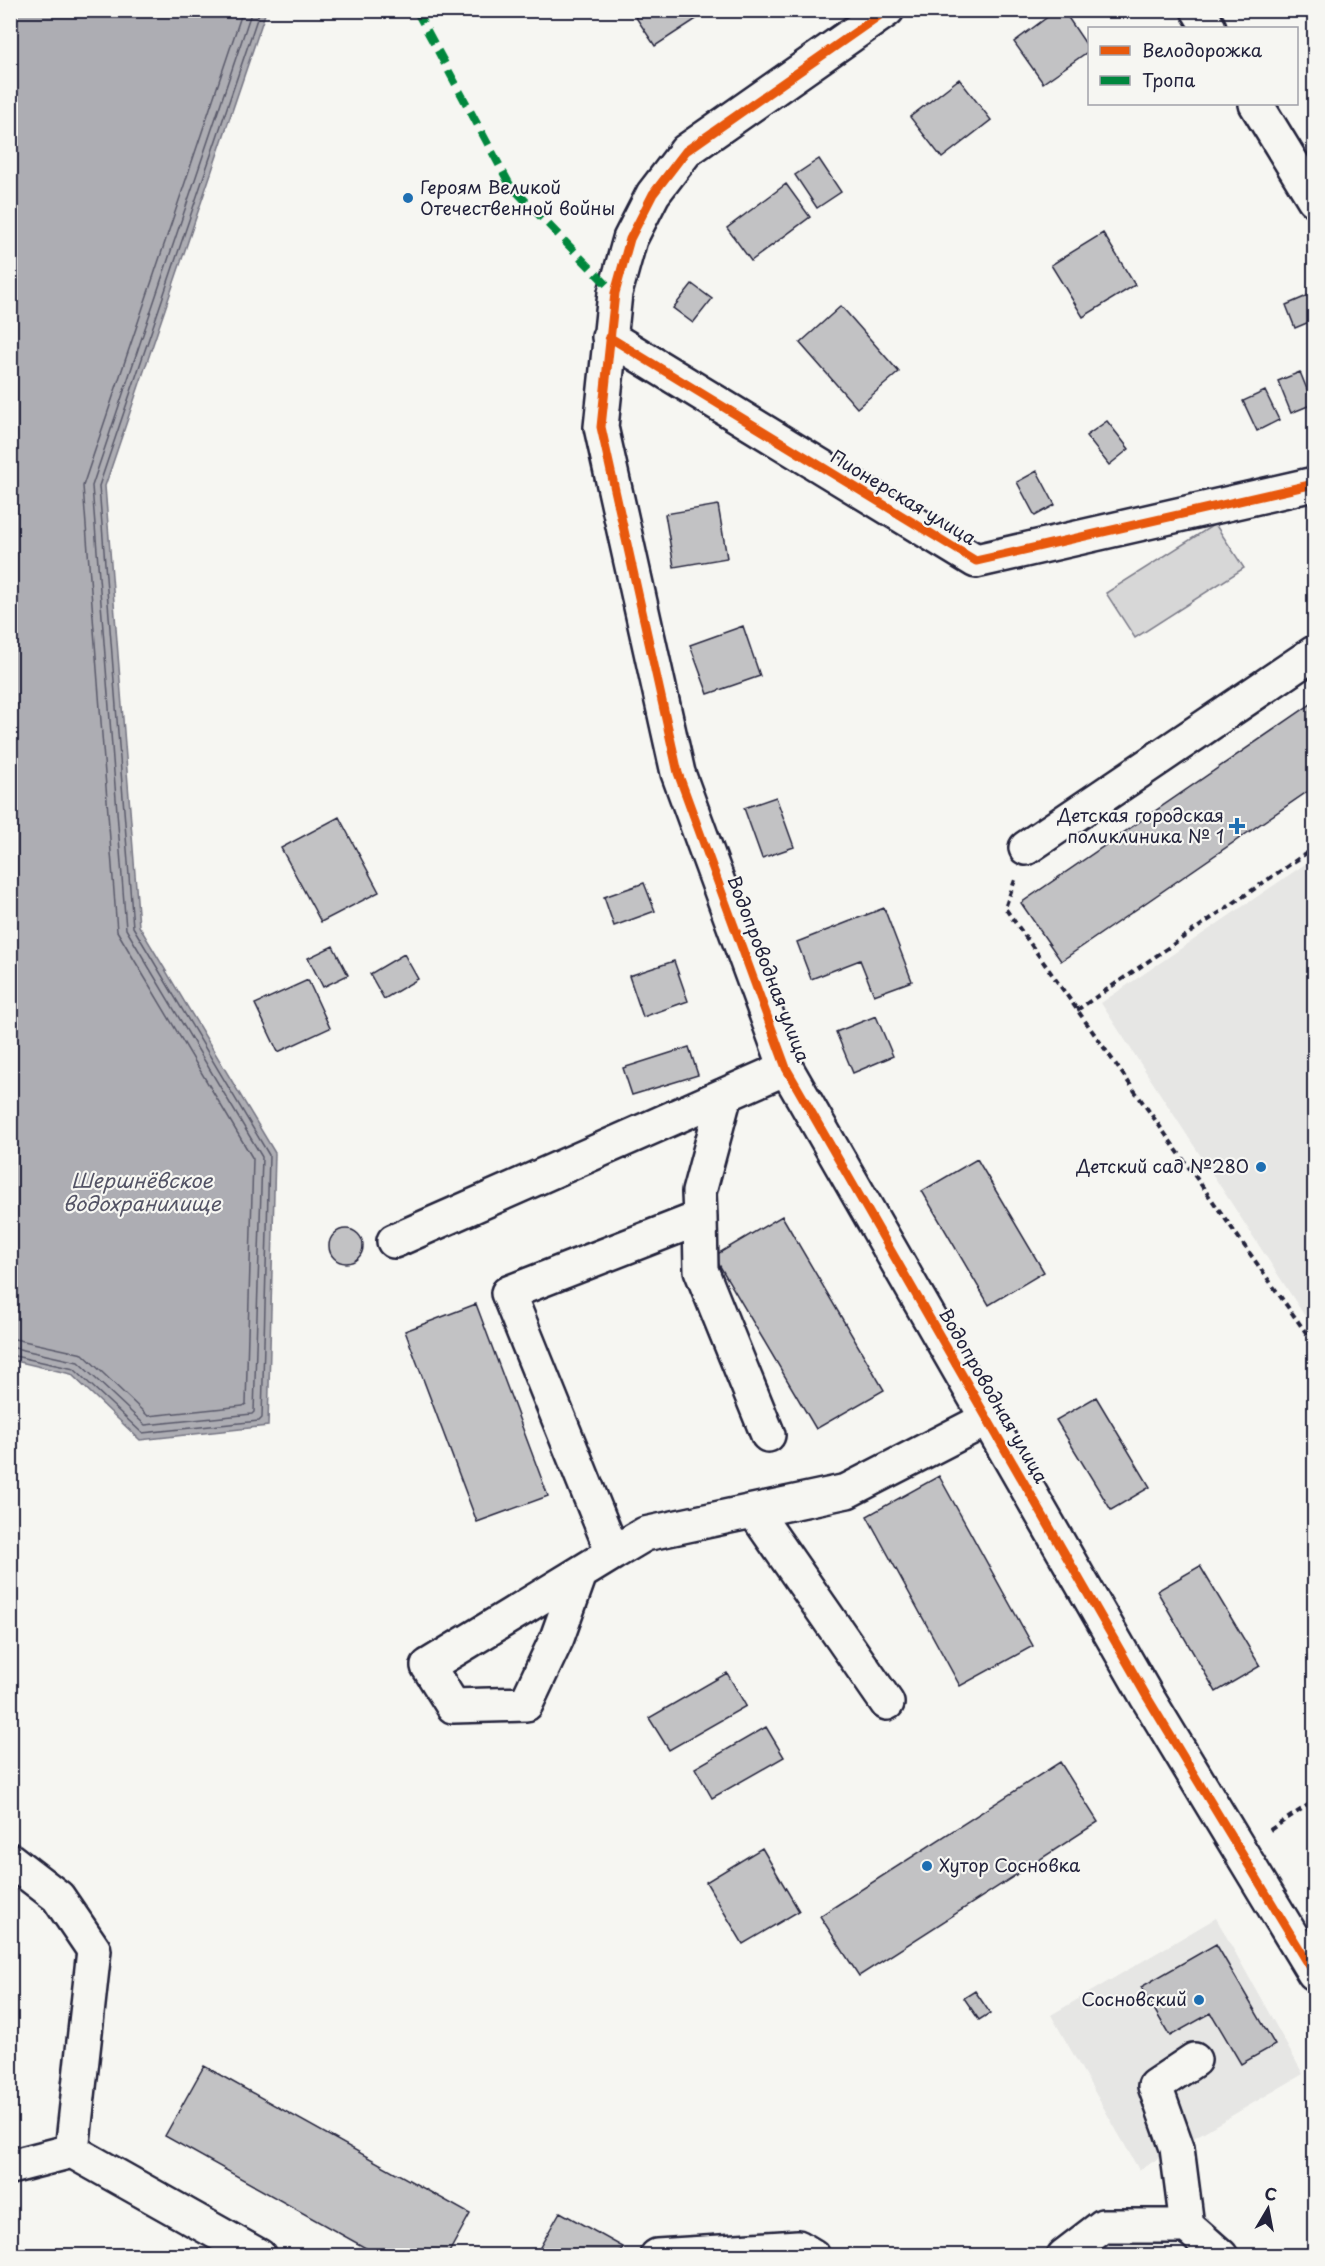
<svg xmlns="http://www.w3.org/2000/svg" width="1325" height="2266" viewBox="0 0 1325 2266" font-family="'Playpen Sans',sans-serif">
  <rect width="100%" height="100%" fill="#f6f6f2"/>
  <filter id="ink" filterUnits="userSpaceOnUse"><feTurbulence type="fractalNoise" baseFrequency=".0167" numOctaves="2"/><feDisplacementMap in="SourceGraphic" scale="12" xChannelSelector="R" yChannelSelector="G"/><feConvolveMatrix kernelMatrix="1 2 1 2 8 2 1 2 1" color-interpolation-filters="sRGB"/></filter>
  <g filter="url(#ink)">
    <path fill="#e6e6e4" d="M1314,858v472l-213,-327z
      M1216,1918l87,156 -164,96 -88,-155z"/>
    <path fill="#d7d7d7" stroke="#7c7c89" stroke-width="1.5" d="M1215,524l29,44 -109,70 -29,-45z"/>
    <path fill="#adadb3" stroke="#757583" stroke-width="1.5" d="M11,10l255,1 -161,475 34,440 136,227 -7,273 -128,14 -69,-66 -60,-14z"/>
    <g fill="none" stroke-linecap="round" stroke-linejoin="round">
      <path stroke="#5a5a6b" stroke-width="1.5" d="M10,1338l73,16 65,62 95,-10 3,-2 7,-245 -136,-228 -34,-445 160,-476
        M10,1347l68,15 67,63 107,-11 2,-2 8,-255 -136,-228 -34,-443 160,-476
        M10,1355l64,14 68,64 117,-12 3,-3 7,-263 -136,-228 -34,-441 161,-476"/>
    </g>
    <path fill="#c2c2c4" stroke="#22223b" stroke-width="1.5" d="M631,10h70l3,4 -49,32z
      M1057,10h6l27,40 -47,33 -29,-41z
      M959,79l32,41 -49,38 -32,-41z
      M819,159l22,33 -24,16 -22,-33z
      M786,184l24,33 -59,44 -24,-33z
      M1103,233l32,52 -52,32 -32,-52z
      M692,284l20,15 -19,24 -20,-15z
      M1314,293v27l-19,8 -9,-23z
      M841,306l58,66 -42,36 -57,-65z
      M1300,372l13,32 -22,9 -13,-32z
      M1265,391l14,29 -22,11 -14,-30z
      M1107,421l22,28 -20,16 -23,-29z
      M1037,471l18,34 -20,11 -18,-34z
      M718,505l9,53 -53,9 -9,-53z
      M743,626l17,50 -52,18 -18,-49z
      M1314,702v85l-253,174 -40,-58z
      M776,797l18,50 -32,11 -18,-50z
      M339,817l40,75 -58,30 -40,-74z
      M644,883l11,28 -41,15 -10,-29z
      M884,908l28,73 -38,14 -14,-35 -49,19 -14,-37z
      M333,946l15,29 -25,12 -15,-29z
      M404,954l14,25 -34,20 -14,-25z
      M674,961l14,40 -45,16 -14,-41z
      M308,980l22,48 -52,24 -23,-48z
      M876,1016l17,40 -40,17 -17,-41z
      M689,1047l9,28 -66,20 -9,-27z
      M977,1159l67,113 -55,33 -67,-114z
      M782,1216l102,174 -68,39 -102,-173z
      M329 1246a17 17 0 1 1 34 0a17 17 0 1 1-34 0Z
      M476,1304l72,192 -71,26 -72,-191z
      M1096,1397l54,90 -39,23 -55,-90z
      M939,1476l94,170 -73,40 -93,-170z
      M1200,1566l60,100 -44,26 -59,-101z
      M727,1673l19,33 -77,44 -20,-32z
      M766,1727l18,30 -72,41 -17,-30z
      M1060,1762l38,60 -239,154 -39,-60z
      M762,1848l37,63 -56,33 -37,-62z
      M1216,1944l59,101 -34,19 -30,-51 -41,23 -29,-49z
      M975,1991l15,22 -11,7 -15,-22z
      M204,2066l266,148 -23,42h-67l-215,-120z
      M560,2212l63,35 -5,9h-83z"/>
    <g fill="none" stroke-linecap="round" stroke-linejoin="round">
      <g stroke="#22223b" stroke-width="38">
        <path id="minor" d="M887,10l-201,141 -33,43 -23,45 -15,54 -14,134 77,346 108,295 361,629 167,276
          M1198,10l11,18
          M1256,104l58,95
          M609,337l367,224 338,-77
          M1026,848l288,-195
          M725,1095l-26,97 1,26 -192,75 105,260 32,-19 202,-43 140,-72
          M700,1218l1,52 67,165
          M394,1241l392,-173
          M754,1511l133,192
          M580,1574l-23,64 -31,66 -73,2 -25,-40 185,-113
          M10,1860l48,37 36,53 -22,201 187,105
          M10,2167l62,-16
          M1187,2226l-10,-78 -22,-62 39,-26
          M657,2256l141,-9 15,9
          M1064,2256l39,-30h84l34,30"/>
      </g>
      <path stroke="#22223b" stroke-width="4" stroke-dasharray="6 4.5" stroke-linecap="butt" d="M1015,880l-10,28 309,436
        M1077,1010l237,-162
        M1270,1830l44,-29"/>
      <use href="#minor" stroke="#f6f6f2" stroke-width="33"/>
      <path stroke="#00873e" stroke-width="8" stroke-dasharray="15 8" stroke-linecap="butt" d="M416,10l94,175 105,108"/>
      <g stroke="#f6f6f2" stroke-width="13">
        <path id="cycleway" d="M887,10l-201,141 -33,43 -23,45 -15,54 -14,134 77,346 108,295 361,629 167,276
          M609,337l367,224 338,-77"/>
      </g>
      <use href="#cycleway" stroke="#e8590c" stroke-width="9"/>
    </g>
  </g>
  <g fill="#1f6fb2" stroke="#f6f6f2" stroke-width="2">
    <circle cx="408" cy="198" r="6"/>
    <path d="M1234 817h6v6h6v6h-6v6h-6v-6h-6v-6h6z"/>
    <circle cx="1261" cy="1167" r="6"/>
    <circle cx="927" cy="1866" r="6"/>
    <circle cx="1199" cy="2000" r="6"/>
  </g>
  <g text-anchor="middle" stroke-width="4.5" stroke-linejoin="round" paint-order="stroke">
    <g font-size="18" fill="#22223b" stroke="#f6f6f2" text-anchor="end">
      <text x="420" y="194" text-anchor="start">Героям Великой<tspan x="420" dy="21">Отечественной войны</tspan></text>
      <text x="1224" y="822">Детская городская<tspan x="1224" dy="21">поликлиника № 1</tspan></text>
      <text x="1249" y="1173">Детский сад №280</text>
      <text x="939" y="1872" text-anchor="start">Хутор Сосновка</text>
      <text x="1187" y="2006">Сосновский</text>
    </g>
    <g font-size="18" fill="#22223b" stroke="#f6f6f2">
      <text transform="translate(903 498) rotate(31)" y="6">Пионерская улица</text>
      <text transform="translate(768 969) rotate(69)" y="6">Водопроводная улица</text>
      <text transform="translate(993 1396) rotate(60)" y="6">Водопроводная улица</text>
    </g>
    <g font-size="20" font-style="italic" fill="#535365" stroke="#f6f6f2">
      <text x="142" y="1188">Шершнёвское<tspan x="142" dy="23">водохранилище</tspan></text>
    </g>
  </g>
  <rect width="1325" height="2266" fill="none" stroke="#f6f6f2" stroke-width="36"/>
  <rect x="18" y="18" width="1289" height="2230" fill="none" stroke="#22223b" stroke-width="2" filter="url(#ink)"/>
  <rect x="1088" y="27" width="210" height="78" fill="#f6f6f2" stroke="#a1a1a9" stroke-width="1.5"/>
  <rect x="1100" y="46" width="30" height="9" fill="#e8590c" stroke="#a1a1a9" stroke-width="1.5"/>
  <text x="1142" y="57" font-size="18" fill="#22223b">Велодорожка</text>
  <rect x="1100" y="76" width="30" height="9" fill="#00873e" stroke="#a1a1a9" stroke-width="1.5"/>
  <text x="1142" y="87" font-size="18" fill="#22223b">Тропа</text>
  <g transform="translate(1268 2209) rotate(10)" stroke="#f6f6f2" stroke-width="4.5" paint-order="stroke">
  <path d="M0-4.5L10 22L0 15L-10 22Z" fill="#22223b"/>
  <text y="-9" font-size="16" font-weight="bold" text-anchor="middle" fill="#22223b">С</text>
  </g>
</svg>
